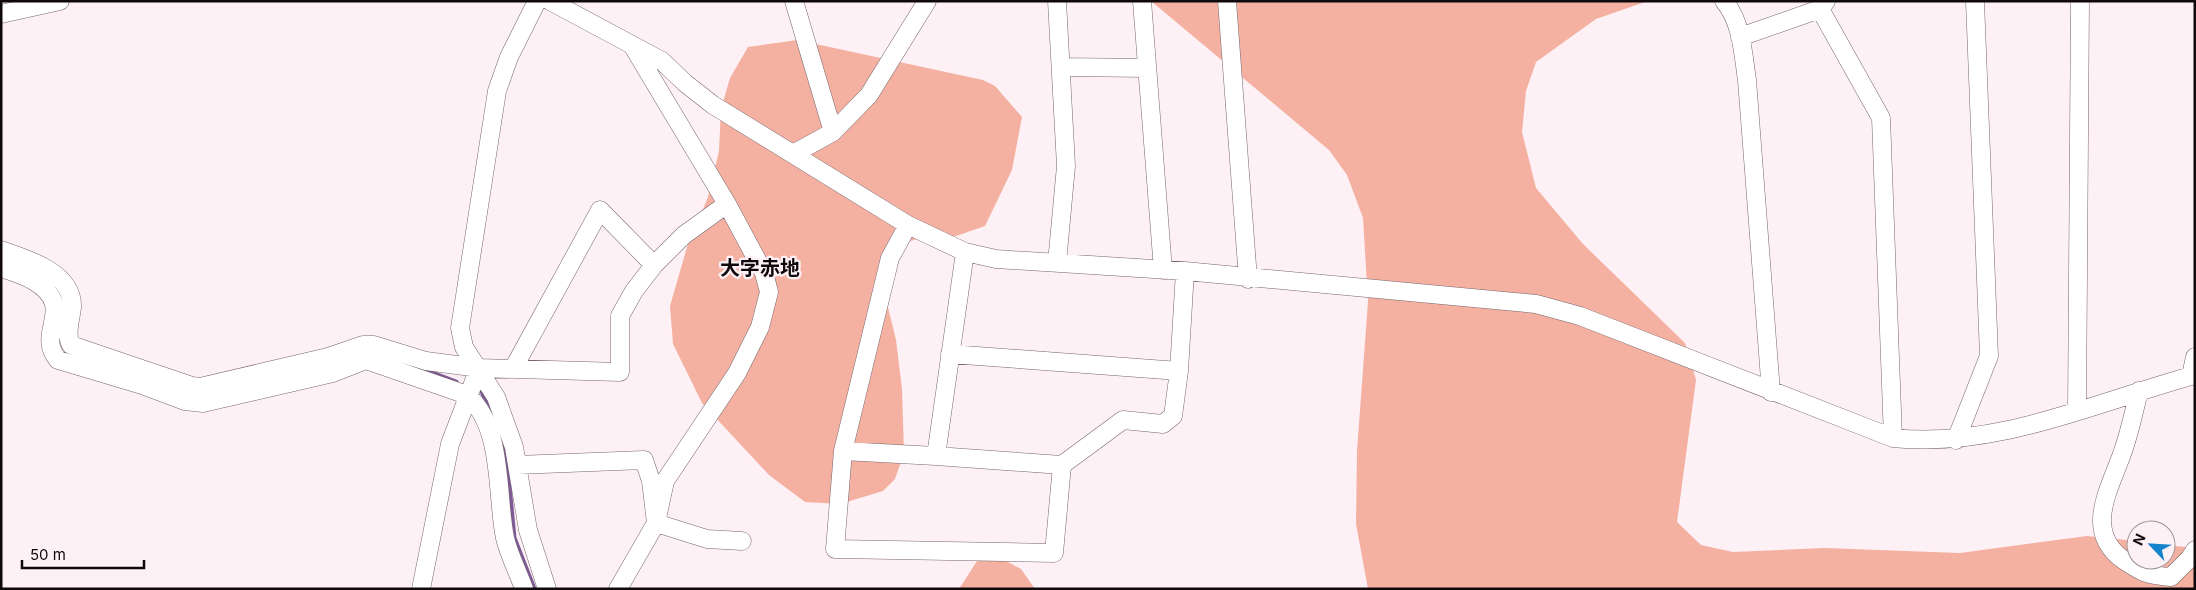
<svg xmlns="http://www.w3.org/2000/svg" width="2196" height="590" viewBox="0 0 2196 590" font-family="Inter,'Noto Sans JP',sans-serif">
  <rect width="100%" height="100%" fill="#fdf1f6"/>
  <path fill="#f4b1a1" d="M1151,1h497l-52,18 -60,43 -10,29 -4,41 14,56 47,56 102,99 11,37 -19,142 24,23 32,7 92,-4 135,5 127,-17 49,5v19h30v-15l29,3v41h-827l-12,-65 1,-73 11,-150 -5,-83 -16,-43 -18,-25z
    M797,40l186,40 12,6 27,31 -10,53 -27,56 -29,10 -34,2 -24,6 -12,55 10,41 6,49 2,64 -9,26 -12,12 -43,13 -35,-2 -36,-27 -67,-72 -29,-59 -3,-38 17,-59 21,-50 11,-46 2,-42 9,-31 18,-31z
    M995,555l26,14 14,20h-76l18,-28z"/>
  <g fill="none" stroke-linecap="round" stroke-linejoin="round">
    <path stroke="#7e5b96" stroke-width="5" d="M414,366l42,16
      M482,391l7,19
      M501,442l7,33 6,63 20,51"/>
    <g stroke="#77656c" stroke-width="19">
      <path id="minor" d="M537,1l-28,56 -12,34 -37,237 4,19 32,50 18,50 14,83 19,59
        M550,1l112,60 23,22 28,22 195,120 57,27 31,7 189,12 351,33 44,12 313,122c104,11 203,-36 302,-63
        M794,1l39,131
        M1057,1l9,165 -9,97
        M1142,1l21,269
        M1227,1l21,278
        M1724,1c18,21 19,53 23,79l24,312
        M1820,9l61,109 12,320
        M1,14l59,-13
        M1740,37l80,-28 6,-8
        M1062,67l85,1
        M793,154l40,-22 36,-37 58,-94
        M908,225l-18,33 -47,193 -8,98 219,4 8,-88
        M1,250c26,9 72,22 71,57 -1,12 -7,27 -1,38l121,41 8,1 128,-30 35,-12h11l52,16 53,7 141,4v-56l14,-25 20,-26 -54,-55 -87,159
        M965,252l-29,204 126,9 61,-45 40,4 10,-8 6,-45 6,-100
        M654,265l30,-30 43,-31
        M1,268c18,6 47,14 53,36 4,19 -13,36 4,56l87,26 40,15 18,2 130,-30 33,-13 101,35c37,33 29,99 38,143 4,17 13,34 19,51
        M950,354l229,17
        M2191,376l4,-19
        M2139,391c-5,20 -9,40 -16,60 -13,38 -41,81 2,110 20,13 22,14 46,16l19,-19 5,-8
        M2077,411l3,-410
        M1956,440l33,-84 -14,-355
        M843,451l93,5
        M517,465l127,-5 7,21 5,42 51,16 35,2
        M421,589l29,-145 29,-76
        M618,589l38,-66 9,-42 72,-108 23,-46 9,-35 -5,-19 -37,-69 -95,-159"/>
    </g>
    <use href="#minor" stroke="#fff" stroke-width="18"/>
  </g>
  <g text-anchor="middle" stroke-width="4.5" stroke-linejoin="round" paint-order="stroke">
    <g font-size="20" font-weight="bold" fill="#10090c" stroke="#fdf1f6">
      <text x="760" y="275">大字赤地</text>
    </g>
  </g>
  <rect width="2196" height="590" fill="none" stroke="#10090c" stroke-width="5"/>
  <g transform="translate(2151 545) rotate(295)"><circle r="24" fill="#fdf1f6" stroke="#9e9498"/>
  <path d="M0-4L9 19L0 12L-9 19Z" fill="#1582cc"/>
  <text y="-8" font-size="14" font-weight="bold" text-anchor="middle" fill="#10090c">N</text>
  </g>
  <path d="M22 560v8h122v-8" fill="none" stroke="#10090c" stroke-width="2.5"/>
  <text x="30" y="560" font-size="15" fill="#10090c" stroke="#fdf1f6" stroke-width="4" paint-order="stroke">50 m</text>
</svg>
